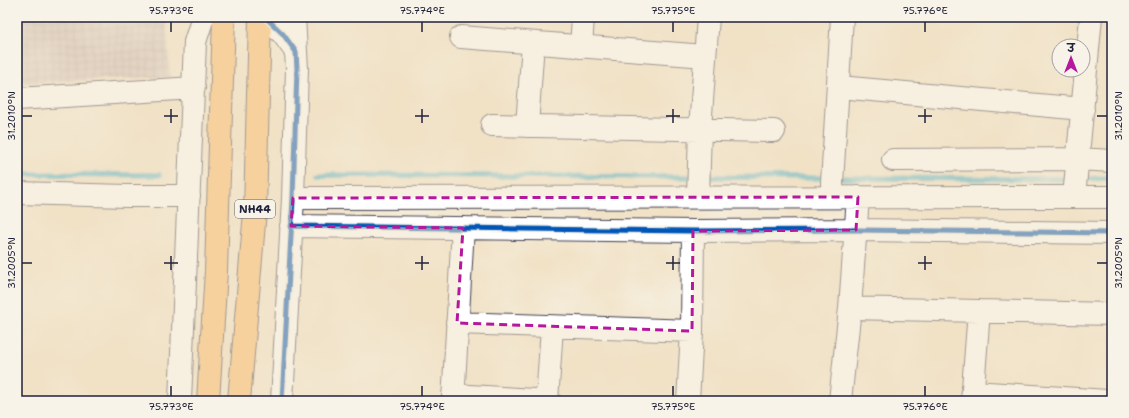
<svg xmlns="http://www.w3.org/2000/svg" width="1129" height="418" viewBox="0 0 1129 418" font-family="'Shantell Sans','Playpen Sans Deva',sans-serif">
  <defs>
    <pattern id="industrial-grid" width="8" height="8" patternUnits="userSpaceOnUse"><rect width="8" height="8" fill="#d0c0bc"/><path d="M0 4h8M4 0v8" fill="none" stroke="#b2a5a2"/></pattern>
  </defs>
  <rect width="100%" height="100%" fill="#f7f3e8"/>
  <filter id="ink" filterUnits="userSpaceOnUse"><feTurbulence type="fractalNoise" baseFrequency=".025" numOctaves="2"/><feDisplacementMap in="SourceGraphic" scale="8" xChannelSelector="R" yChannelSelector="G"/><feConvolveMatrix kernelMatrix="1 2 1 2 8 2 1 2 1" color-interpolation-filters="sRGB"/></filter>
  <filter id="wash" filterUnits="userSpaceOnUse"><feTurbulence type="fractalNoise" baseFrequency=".012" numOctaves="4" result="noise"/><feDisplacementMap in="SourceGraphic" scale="16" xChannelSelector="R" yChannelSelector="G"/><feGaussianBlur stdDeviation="0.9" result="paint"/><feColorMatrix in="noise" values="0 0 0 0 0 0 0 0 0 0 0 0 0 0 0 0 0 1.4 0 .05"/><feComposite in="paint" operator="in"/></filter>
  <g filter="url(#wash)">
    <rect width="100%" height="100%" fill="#f1e2c6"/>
    <path fill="url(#industrial-grid)" d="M17,17h149l4,60 -153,6z"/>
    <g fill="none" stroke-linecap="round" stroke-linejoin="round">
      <path stroke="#4cb1cb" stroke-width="5.5" d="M17,174l142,1
        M318,175l376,2
        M702,177l126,1
        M836,178l236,1
        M1080,179l32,-1"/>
    </g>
  </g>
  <g filter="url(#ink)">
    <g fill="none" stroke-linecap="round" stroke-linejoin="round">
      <g stroke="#413f50" stroke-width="24">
        <path id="minor" d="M265,17l18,17 13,18 1,17 -4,129 -11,203
          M294,17l2,35
          M461,37l244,19
          M581,47l2,-30
          M839,87l244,22
          M17,99l177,-11
          M492,125l282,6
          M527,126l6,-83
          M893,160l185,-1 34,2
          M17,193l110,3h62
          M698,197l2,-68 8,-112
          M833,197l-1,-14 10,-166
          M1074,197l17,-180
          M293,198l819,-1
          M291,226l402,5 163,-1 256,3
          M850,308l262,6
          M457,323l235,8
          M973,392l134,9
          M453,395l97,6
          M180,401l15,-359 8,-25
          M453,401l10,-173
          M547,401l5,-74
          M688,401l4,-70 1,-100
          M840,401l10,-93 8,-111
          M972,401l7,-90"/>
      </g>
      <g stroke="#413f50" stroke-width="24">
        <path id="highway" d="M208,401l8,-130 8,-254
          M239,401l16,-190 5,-194"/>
      </g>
      <use href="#minor" stroke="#fff" stroke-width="22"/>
      <use href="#highway" stroke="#fcbd6e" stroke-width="22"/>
      <g stroke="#f7f3e8" stroke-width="8">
        <path id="cycleway" d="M265,17l18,17 13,18 1,17 -4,129 -11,203
          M291,226l402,5 163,-1 256,3"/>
      </g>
      <use href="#cycleway" stroke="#0057b8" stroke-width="5"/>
    </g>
  </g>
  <path d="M0 0H1129V418H0ZM858,197l-2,33 -163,1 -1,100 -235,-8 6,-95 -172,-2 2,-28z" fill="#f1e2c6" fill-opacity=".55" fill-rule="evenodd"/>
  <path fill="none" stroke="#b5179e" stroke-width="3" stroke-dasharray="8 5" stroke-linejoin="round" d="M858,197l-2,33 -163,1 -1,100 -235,-8 6,-95 -172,-2 2,-28z"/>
  <path fill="none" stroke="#22223b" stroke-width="1.5" d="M171,22v10M422,22v10M673,22v10M925,22v10M171,109v14M422,109v14M673,109v14M925,109v14M22,116h10M164,116h14M415,116h14M666,116h14M918,116h14M1097,116h10M171,256v14M422,256v14M673,256v14M925,256v14M22,263h10M164,263h14M415,263h14M666,263h14M918,263h14M1097,263h10M171,386v10M422,386v10M673,386v10M925,386v10"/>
  <g text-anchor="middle" stroke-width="3.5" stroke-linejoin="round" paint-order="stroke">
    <rect fill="#f7f3e8" stroke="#62616f" stroke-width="1" x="235" y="200" width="40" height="18" rx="3"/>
    <g font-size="11" font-weight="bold" fill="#22223b">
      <text x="255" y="213">NH44</text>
    </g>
  </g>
  <rect width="1129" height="418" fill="none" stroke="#f7f3e8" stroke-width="44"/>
  <g transform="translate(1071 58)"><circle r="19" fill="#f7f3e8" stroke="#a29fa3"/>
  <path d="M0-3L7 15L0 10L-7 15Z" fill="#b5179e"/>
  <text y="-6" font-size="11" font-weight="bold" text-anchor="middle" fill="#22223b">उ</text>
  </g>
  <rect x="22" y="22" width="1085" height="374" fill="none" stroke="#22223b" stroke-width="1.5"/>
  <g font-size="10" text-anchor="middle" fill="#22223b">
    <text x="171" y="14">75.773°E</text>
    <text x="422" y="14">75.774°E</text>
    <text x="673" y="14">75.775°E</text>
    <text x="925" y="14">75.776°E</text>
    <text transform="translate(11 116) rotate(-90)" y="4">31.2010°N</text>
    <text transform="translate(1118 116) rotate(-90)" y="4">31.2010°N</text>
    <text transform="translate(11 263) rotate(-90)" y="4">31.2005°N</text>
    <text transform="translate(1118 263) rotate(-90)" y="4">31.2005°N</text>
    <text x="171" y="410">75.773°E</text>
    <text x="422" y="410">75.774°E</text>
    <text x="673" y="410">75.775°E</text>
    <text x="925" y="410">75.776°E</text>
  </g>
</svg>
